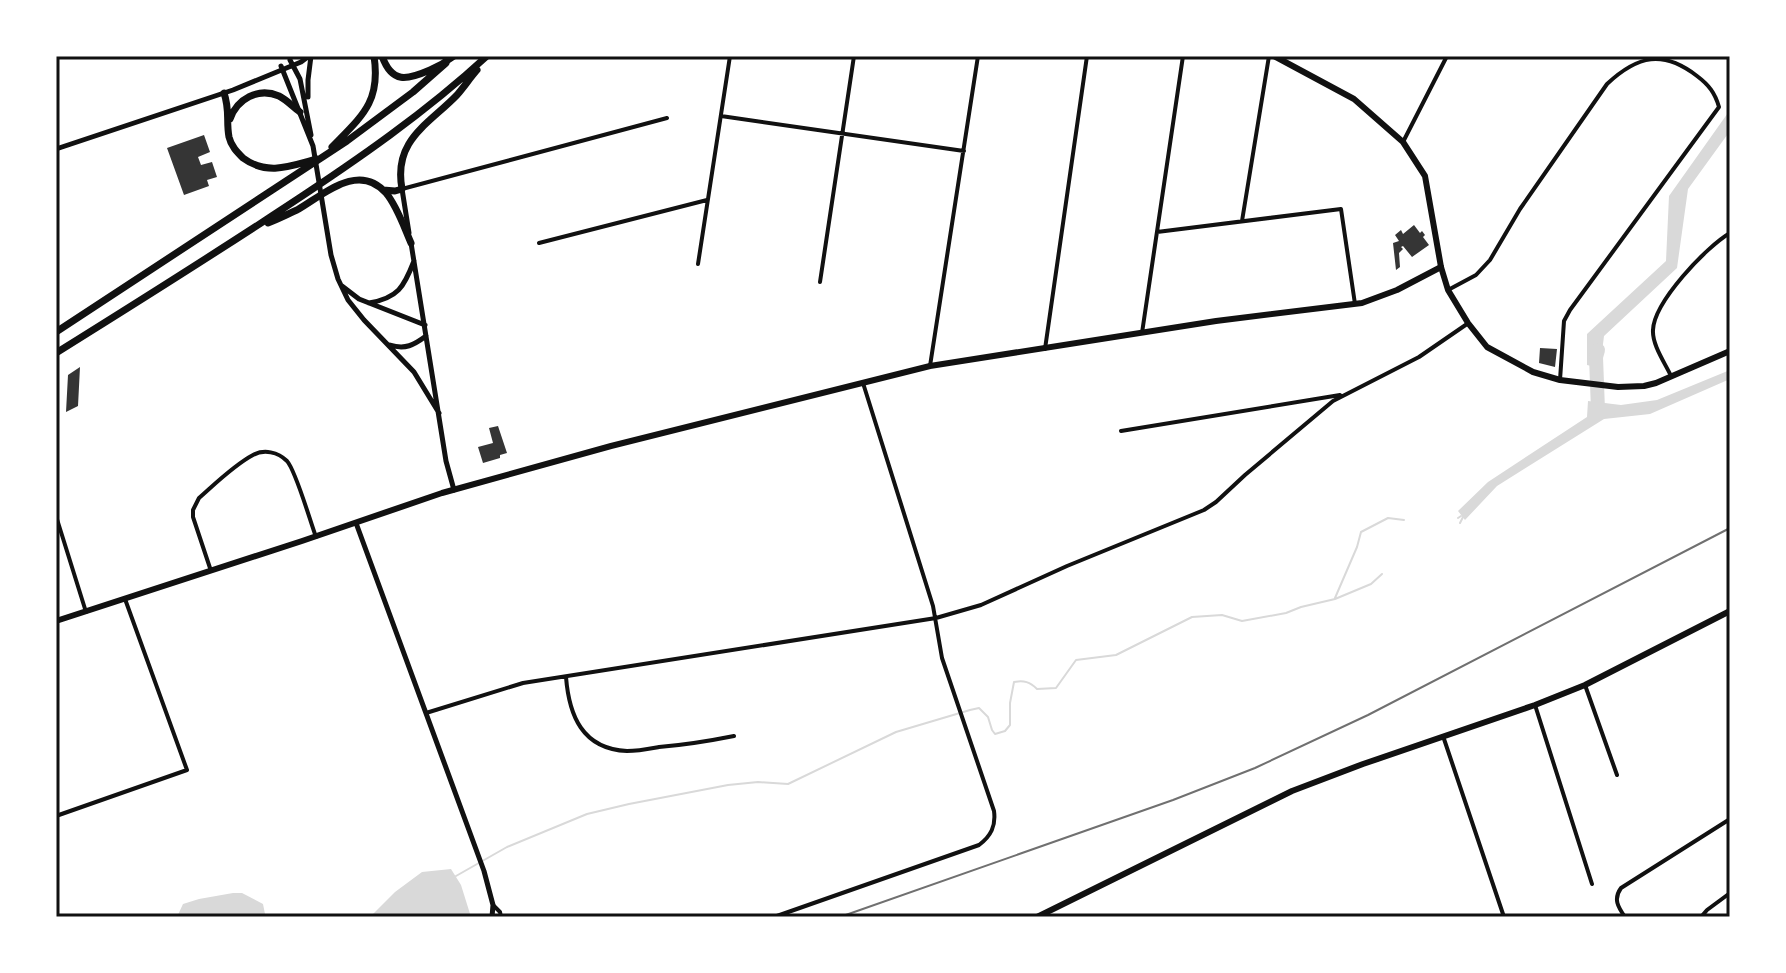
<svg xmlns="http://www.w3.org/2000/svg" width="1786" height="973" viewBox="0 0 1786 973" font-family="Montserrat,sans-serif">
  <rect width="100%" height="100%" fill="#fff"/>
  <path fill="#d9d9d9" d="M1730,110v21l-42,58 -11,79 -73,68 -4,32 -13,-3v-31l79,-73 3,-65z
    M1730,370v9l-80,35 -46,5 -107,67 -32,34 -7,-9 30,-29 99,-65 1,-16 33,4 36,-5z
    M451,869l10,16 10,32h-101l25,-25 27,-20z
    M233,893h9l21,11 2,10 -2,3h-86l6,-13 16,-5z"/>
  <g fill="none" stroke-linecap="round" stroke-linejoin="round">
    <path stroke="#d9d9d9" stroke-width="2" d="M1458,518l3,-2
      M1460,523l3,-6
      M1335,598l22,-51 4,-15 27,-14 16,2
      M456,876l51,-29 80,-33 42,-10 99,-19 30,-3 30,2 108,-52 74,-22 9,-2 9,9 4,13 3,4 10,-3 5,-6v-22l4,-21c10,-2 16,0 23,7l19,-1 20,-28 40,-5 76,-38 30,-2 20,6 44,-8 15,-6 34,-8 36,-15 11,-10"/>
    <path stroke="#d9d9d9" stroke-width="14" d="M1598,350l-2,7 2,53 10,1"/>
  </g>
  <path fill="#353535" d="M204,135l6,17 -12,5 3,8 11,-3 5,15 -10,3 2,6 -25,9 -17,-47z
    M1414,225l6,8 2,-2 3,4 -2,2 6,8 -17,12 -9,-11 -2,1 2,2 -4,4 1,14 -4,3 -3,-27 6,-2 -4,-6 6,-5 2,4z
    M1540,348l17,1 -2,18 -16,-4z
    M80,367l-2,39 -12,6 2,-37z
    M498,426l9,27 -7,2v3l-17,5 -5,-16 15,-4 -4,-15z"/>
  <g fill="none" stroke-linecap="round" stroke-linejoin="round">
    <path stroke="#111" stroke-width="4" d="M721,116l243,35
      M1403,142l44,-86
      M402,189l265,-71
      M1242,221l27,-165
      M1157,232l184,-23 14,95
      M539,243l168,-43
      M698,264l32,-208
      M820,282l34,-226
      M1448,290l28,-15 14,-15 30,-51 87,-125c31,-29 56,-34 90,-8 12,9 18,17 22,31l-149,203 -6,11 -4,59
      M1142,333l41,-277
      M1045,349l42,-293
      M930,366l48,-310
      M1671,376c-6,-13 -19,-31 -18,-46 1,-28 53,-83 77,-97
      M1121,431l219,-36
      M56,516l30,96
      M211,571l-18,-54v-7l6,-12c16,-14 35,-33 54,-43 11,-6 25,-3 34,6 9,10 23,60 29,76
      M566,677c3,38 16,72 61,74 11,0 21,-2 32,-4 25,-2 50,-6 75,-11
      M1585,685l32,90
      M1535,705l57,179
      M426,713l97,-30 413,-65 45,-13 86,-39 137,-56 12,-8 29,-27 88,-74 86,-44 48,-33
      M1443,736l61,181
      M56,816l131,-46 -62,-171
      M494,906l6,6 1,5
      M774,917l205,-72c12,-9 17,-19 15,-34l-52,-153 -9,-52 -70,-223
      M1625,917c-7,-10 -12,-18 -4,-29l109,-69
      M1701,917l6,-7 23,-17"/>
    <path stroke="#111" stroke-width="5" d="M290,60l10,19 11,56
      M281,66l32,80 18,109 7,24 10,21 16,20 50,52 25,41
      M308,97v-17l3,-24
      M56,149l177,-59 68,-28 8,-6
      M402,189l7,44
      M411,243l35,218 8,29
      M342,286l17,13 66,26
      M369,303c29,-5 35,-16 45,-42
      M390,345c15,5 24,0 36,-9
      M356,523l128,348 9,34 -1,12"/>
    <path stroke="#111" stroke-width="6" d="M56,621l246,-80 140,-48 169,-47 319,-80 286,-45 146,-18 35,-13 44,-23"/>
    <path stroke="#111" stroke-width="6" d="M1274,56l80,43 49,43 22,34 16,91 7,23 20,33 19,24 46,25 27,8 58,7 26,-1 12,-3 74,-32
      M1037,917l255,-126 71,-27 172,-59 50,-20 145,-74"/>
    <path stroke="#111" stroke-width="7" d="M382,56c10,28 25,24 48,14 9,-4 16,-8 24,-14
      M224,93c6,17 2,28 5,44 2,9 8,15 14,21 24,18 48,8 74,1
      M230,119c7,-20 28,-32 49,-23 8,4 14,11 21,16
      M332,147c30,-31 49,-45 42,-91
      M383,190l12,1 7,-2c-9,-49 26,-64 55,-94 7,-8 13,-17 20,-25
      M268,223c10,-4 20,-9 29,-13 25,-14 61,-49 89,-17 11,13 18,34 25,50
      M56,332l291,-191 66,-49 33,-29
      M56,353c77,-48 155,-97 231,-147 70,-46 138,-93 200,-150"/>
    <path stroke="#707070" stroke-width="2" d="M840,917l333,-117 82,-32 113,-53 362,-187"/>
  </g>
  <rect width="1786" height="973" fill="none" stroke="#ffffff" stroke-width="116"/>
  <rect x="58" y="58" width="1670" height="857" fill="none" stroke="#111" stroke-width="3"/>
</svg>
